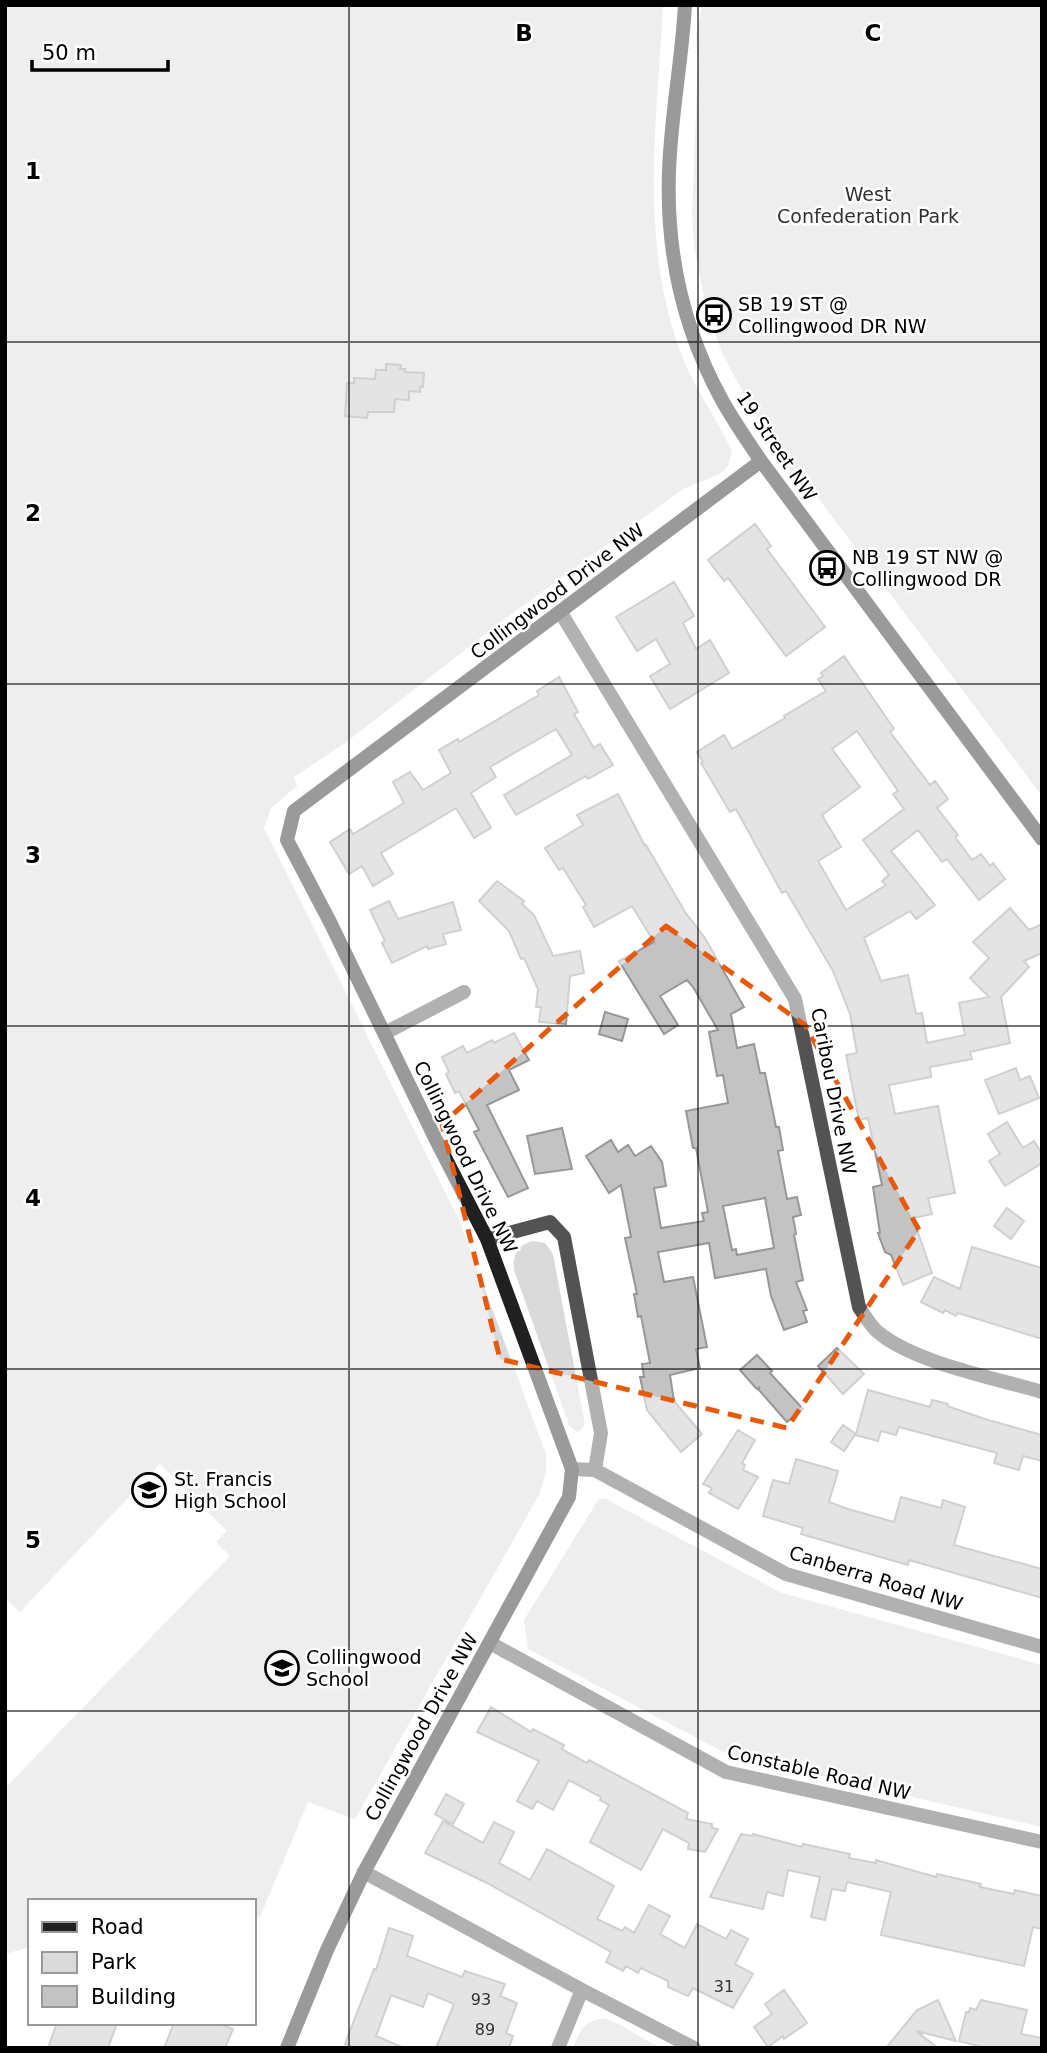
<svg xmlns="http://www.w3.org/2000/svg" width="1047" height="2053" viewBox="0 0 1047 2053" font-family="'DejaVu Sans',sans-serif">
  <rect width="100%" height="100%" fill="#fff"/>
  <path fill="#dadada" d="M5,5h658c-6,117 -24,233 17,346 13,36 36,65 52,100l-4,15 -8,8 -37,15 -170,124 -168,130 -51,34 3,9 -26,22 -7,20 196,394 86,232v19l-7,22 -184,324 -47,-17 -48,115 -6,-2v-14h-224v46l-25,7v-166l225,-232 -14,-14 11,-11 -67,-67 -140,148 -15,-14z
    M702,5h340v791l-230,-306 -14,-10 -13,-17 -6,-15 -31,-46 -26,-49 -16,-46 -12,-61 -2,-30 6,-157 -2,-22z
    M533,1241l12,2 8,11 31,165 1,6 -6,7 -4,-1 -6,-6 -55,-155c-2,-14 4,-26 19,-29z
    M604,1498l178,95 260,72v162l-315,-73 -199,-105 -4,-29 74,-120z
    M604,2018l16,7 40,23h-87c8,-19 9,-26 31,-30z"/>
  <path fill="#c3c3c3" stroke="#979797" stroke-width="2" fill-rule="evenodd" d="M386,364l15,1 -1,4h5v3l19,1 -1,14h-3v5l-11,-1v9l-14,-1 -1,13h-26l-1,6 -22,-2 2,-33h7v-5l21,1 1,-9h10z
    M755,524l16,22 -4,3 58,78 -39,29 -58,-78 -4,3 -16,-21z
    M674,582l20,34 -11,7 13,26 14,-9 19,33 -59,36 -20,-33 20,-12 -14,-25 -19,12 -21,-34z
    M844,656l50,73 -4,3 40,53 5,-4 13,18 -11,9 21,27 -3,2 17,23 9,-6 9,12 3,-3 12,16 -26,21 -32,-41 -5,3 -24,-32 -27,21 44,54 -19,14 -6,-8 -46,27 17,43 27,-6 8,39 6,-1 5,30 38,-8 -6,-32 30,-6 -19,-19 19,-20 -16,-16 37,-34 19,22 13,-6v29l-18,8 5,6 -28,30 9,46 -40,9 2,7 -42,8 1,10 -42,8 6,29 43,-8 17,87 -27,5 4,16 -19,4 19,55 -29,12 -12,-30 -6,-3 -7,-19h2l-7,-46 9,-2 -14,-67 -9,2 -13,-65 11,-2 -7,-39 -17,-43 -47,-80 -4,2 -46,-84 -6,3 -29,-49 2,-1 -6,-10 27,-17 8,14 53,-31 -1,-2 42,-25 -8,-12 5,-3 -2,-3zM857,731l41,60 -5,3 11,15 -41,31 26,35 -7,6 4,4 -40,25 -28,-49 23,-14 -19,-32 38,-28 -28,-38z
    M559,677l19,35 -4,2 20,34 6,-4 13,21 -25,14 -2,-3 -70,39 -12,-20 68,-40 -16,-26 -66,38 6,10 -25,16 20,35 -17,10 -18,-30 -75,45 12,21 -20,12 -11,-20 -13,8 -19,-32 20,-13 3,5 51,-31 -11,-21 17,-10 13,18 28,-17 -12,-23 19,-11 1,3 80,-47 -2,-4z
    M618,794l27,52 1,-1 39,67 20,26 39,69 -13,7 6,34 17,-4 6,29h5l11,54h3l4,23 -5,1 9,48 10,-2 4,18 -8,2 3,17 -2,1 9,45 -7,2 11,28 -4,1 4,11 -23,8 -13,-34 -5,-27 -51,9 -6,-35 -51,9 6,30 29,-5 14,70 -11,2 4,19 -30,7 4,26 28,33 -21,18 -34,-42 -7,-33h4l-2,-13 8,-1 -9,-47 -3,1 -4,-23h3l-12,-56 6,-1 -10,-52 -12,8 -23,-37 25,-16 7,12 10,-7 7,11 16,-10 11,16 4,24 -12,2 7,40 43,-7 -2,-8 6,-1 -12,-64h-3l-7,-37 42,-8 -5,-28 -6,1 -8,-44 9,-2 -25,-43 -6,-7 -27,16 18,29 -14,9 -45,-73 35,-19 -22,-36 -38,21 -11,-20 3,-2 -23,-37 -4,2 -14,-22 38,-23 -6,-10zM765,1198l9,50 -37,7 -1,-6 -4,1 -9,-44z
    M497,881l27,20 -2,3 12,11 19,41 27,-5 4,22 -14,3 -4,48 -27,-2 2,-15h-5l2,-18 -14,-31 -3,1 -12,-28 -30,-30z
    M389,901l9,18 55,-17 8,28 -18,4 3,10 -18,5 -1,-3 -35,17 -10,-20 3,-2 -15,-31z
    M605,1012l23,7 -6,22 -23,-7z
    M514,1033l15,27 -20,10 10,20 -32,15 41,83 -20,9 -34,-65 5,-2 -20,-39 -4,2 -9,-19 3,-2 -7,-15 21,-11 4,7 25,-13 2,3z
    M1016,1068l4,12 10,-4 9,22 -40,16 -14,-34z
    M1007,1122l16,26 11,-7 8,13v9l-37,23 -16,-25 11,-7 -12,-20z
    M562,1128l10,41 -37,5 -8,-38z
    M1007,1208l17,13 -13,18 -17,-13z
    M972,1247l70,21v71l-84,-26 -2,3 -11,-6 -2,3 -22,-11 13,-25 26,12z
    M837,1348l27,26 -21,20 -25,-28z
    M757,1355l15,16 -2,2 33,36 -16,13 -29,-33 2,-2 -3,2 -2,-2 -15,-17z
    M868,1390l62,17 2,-7 16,4 -1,2 41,14 54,15v26l-19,-5 -4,14 -25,-7 3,-10 -98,-26 -3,8 -15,-4 -3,10 -23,-6 -11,16 -13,-9 12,-17 13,9z
    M738,1430l17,10 -13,23 3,2 -2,5 15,7 -20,32 -29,-16 3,-5 -9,-4z
    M796,1459l42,12 -9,31 19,7 46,13 7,-25 40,11 2,-8 22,7 -11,38 88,24v29l-133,-38 -1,5 -107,-31 2,-6 -40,-12 10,-36 16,4z
    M491,1707l40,25 2,-3 31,16 -2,4 25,14 2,-3 99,53 -2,6 26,5v4l6,1 -13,23 -17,-3 1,-6 -26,-14 -22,41 -51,-28 19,-37 -9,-5 1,-3 -32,-17 -16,30 -16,-9 -5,8 -15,-8 22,-40 -62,-29z
    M446,1794l18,10 -11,20 -18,-10z
    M443,1821l40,22 11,-21 20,10 -15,31 31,17 17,-31 67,37 -17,33 25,12 3,-4 9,6 15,-28 21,11 -10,18 25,14 12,-24 29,15 5,-9 17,9 -13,25 18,10 -20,34 -40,-20 -5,8 -20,-9v-6l-27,-13 -3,5 -12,-7 -3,5 -17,-9 5,-10 -124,-69 -62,-30z
    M741,1834l11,2 1,-2 49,13 1,-3 47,10 -1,4 27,5v-3l60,17 1,-3 44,10 -1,3 34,7 1,-4 27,6v33l-9,-2 -9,39 -143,-31 10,-43 -44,-10 -2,9 -13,-2 -7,31 -14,-3 9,-40 -32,-7 -5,26 -16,-4 -4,17 -53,-12z
    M389,1928l24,8 -6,20 55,21 3,-6 40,13 -5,12 17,7 -11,30 7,3 -4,12h-73l18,-44 -26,-11 -5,14 -32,-12 -15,41 28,12h-49l-10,-4 29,-75 2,1z
    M784,1990l23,33 -23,16 -1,-3 -15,11 -14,-20 18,-13 -7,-10z
    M938,2000l18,41 -40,-10 22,17h-52l31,-38z
    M981,2000l46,10 -6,24 21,4v10h-56l-27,-7 7,-29h3l1,-4 6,2z
    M57,2023h60l-9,25h-60z
    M174,2023h43l16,6 -8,19h-61z"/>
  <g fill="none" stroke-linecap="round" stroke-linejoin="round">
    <path stroke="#535353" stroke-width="14" d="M561,613l234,386 64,308c6,9 12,20 20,26 37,30 116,45 163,59
      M385,1033l79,-41
      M487,1239l63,-17 14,15 37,196 -6,37
      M572,1469l23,1 191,104 256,73
      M490,1643l236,129 316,70
      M364,1872l218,118
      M558,2048l24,-58 112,58"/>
    <path stroke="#202020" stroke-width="14" d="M685,5c-3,55 -14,110 -16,166 -3,82 14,159 54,231 12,21 25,40 38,59l281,378
      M287,2048l40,-98 37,-78 205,-375 3,-28 -85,-230 -51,-99 -106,-218 -43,-82 7,-29 467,-350"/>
  </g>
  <path d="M0 0H1047V2053H0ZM666,926l139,99 114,205 -132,198 -287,-69 -58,-235z" fill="#fff" fill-opacity=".55" fill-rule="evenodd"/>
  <path fill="none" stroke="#e8590c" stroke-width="5" stroke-dasharray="14 9" stroke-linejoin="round" d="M666,926l139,99 114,205 -132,198 -287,-69 -58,-235z"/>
  <path fill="none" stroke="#000" stroke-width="2" stroke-opacity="0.55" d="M349,5v2043M698,5v2043M5,342h1037M5,684h1037M5,1026h1037M5,1369h1037M5,1711h1037"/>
  <defs>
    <g id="bus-ring" transform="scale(1.75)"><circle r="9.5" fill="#fff" stroke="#000" stroke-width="1.5"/><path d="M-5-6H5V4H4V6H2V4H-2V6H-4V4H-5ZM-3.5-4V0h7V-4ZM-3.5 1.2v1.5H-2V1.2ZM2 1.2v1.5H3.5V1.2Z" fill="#000"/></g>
    <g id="school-ring" transform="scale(1.75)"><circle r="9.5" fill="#fff" stroke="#000" stroke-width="1.5"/><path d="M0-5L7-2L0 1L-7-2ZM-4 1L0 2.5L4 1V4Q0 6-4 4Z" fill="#000"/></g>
  </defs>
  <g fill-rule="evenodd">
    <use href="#bus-ring" x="714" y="315"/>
    <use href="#bus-ring" x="827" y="568"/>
    <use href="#school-ring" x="149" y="1490"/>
    <use href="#school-ring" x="282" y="1668"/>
  </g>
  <g text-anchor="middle" stroke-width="5" stroke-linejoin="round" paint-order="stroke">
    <g font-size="16" fill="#313131">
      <text x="724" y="1992">31</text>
      <text x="481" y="2005">93</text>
      <text x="485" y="2035">89</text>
    </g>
    <g font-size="19" fill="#313131" stroke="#fff">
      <text x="868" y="201">West<tspan x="868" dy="22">Confederation Park</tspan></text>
    </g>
    <g font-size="19" fill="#000" stroke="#fff" text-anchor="start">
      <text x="738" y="311">SB 19 ST @<tspan x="738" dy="22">Collingwood DR NW</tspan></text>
      <text x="852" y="564">NB 19 ST NW @<tspan x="852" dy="22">Collingwood DR</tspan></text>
      <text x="174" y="1486">St. Francis<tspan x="174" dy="22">High School</tspan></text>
      <text x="306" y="1664">Collingwood<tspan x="306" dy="22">School</tspan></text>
    </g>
    <g font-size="19" fill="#000" stroke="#fff">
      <text transform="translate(777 446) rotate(56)" y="7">19 Street NW</text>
      <text transform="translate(557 591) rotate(-37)" y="7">Collingwood Drive NW</text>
      <text transform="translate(834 1091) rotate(79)" y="7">Caribou Drive NW</text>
      <text transform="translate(466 1157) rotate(64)" y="7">Collingwood Drive NW</text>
      <text transform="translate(876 1578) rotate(17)" y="7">Canberra Road NW</text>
      <text transform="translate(421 1727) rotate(-61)" y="7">Collingwood Drive NW</text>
      <text transform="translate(819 1772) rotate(13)" y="7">Constable Road NW</text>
    </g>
  </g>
  <g font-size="23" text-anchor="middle" font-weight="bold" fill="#000" stroke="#fff" stroke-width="5" stroke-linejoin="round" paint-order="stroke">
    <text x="524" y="41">B</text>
    <text x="873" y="41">C</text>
    <text x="33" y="179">1</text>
    <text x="33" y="521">2</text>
    <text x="33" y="863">3</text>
    <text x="33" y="1206">4</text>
    <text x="33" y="1548">5</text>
  </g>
  <rect width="1047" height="2053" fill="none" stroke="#000000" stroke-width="14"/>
  <rect x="28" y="1899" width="228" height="126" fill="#ffffff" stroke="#999999" stroke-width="2"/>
  <rect x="42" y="1922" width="35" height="10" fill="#202020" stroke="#999999" stroke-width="2"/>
  <text x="91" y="1934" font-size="21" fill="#000000">Road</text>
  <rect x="42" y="1952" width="35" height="21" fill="#dadada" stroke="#999999" stroke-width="2"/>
  <text x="91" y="1969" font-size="21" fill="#000000">Park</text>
  <rect x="42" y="1986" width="35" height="21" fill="#c3c3c3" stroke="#999999" stroke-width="2"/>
  <text x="91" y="2004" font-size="21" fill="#000000">Building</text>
  <path d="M32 60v10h136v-10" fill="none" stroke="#000000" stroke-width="3.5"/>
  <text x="42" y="60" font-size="21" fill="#000000" stroke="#ffffff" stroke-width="5" paint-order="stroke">50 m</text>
</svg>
